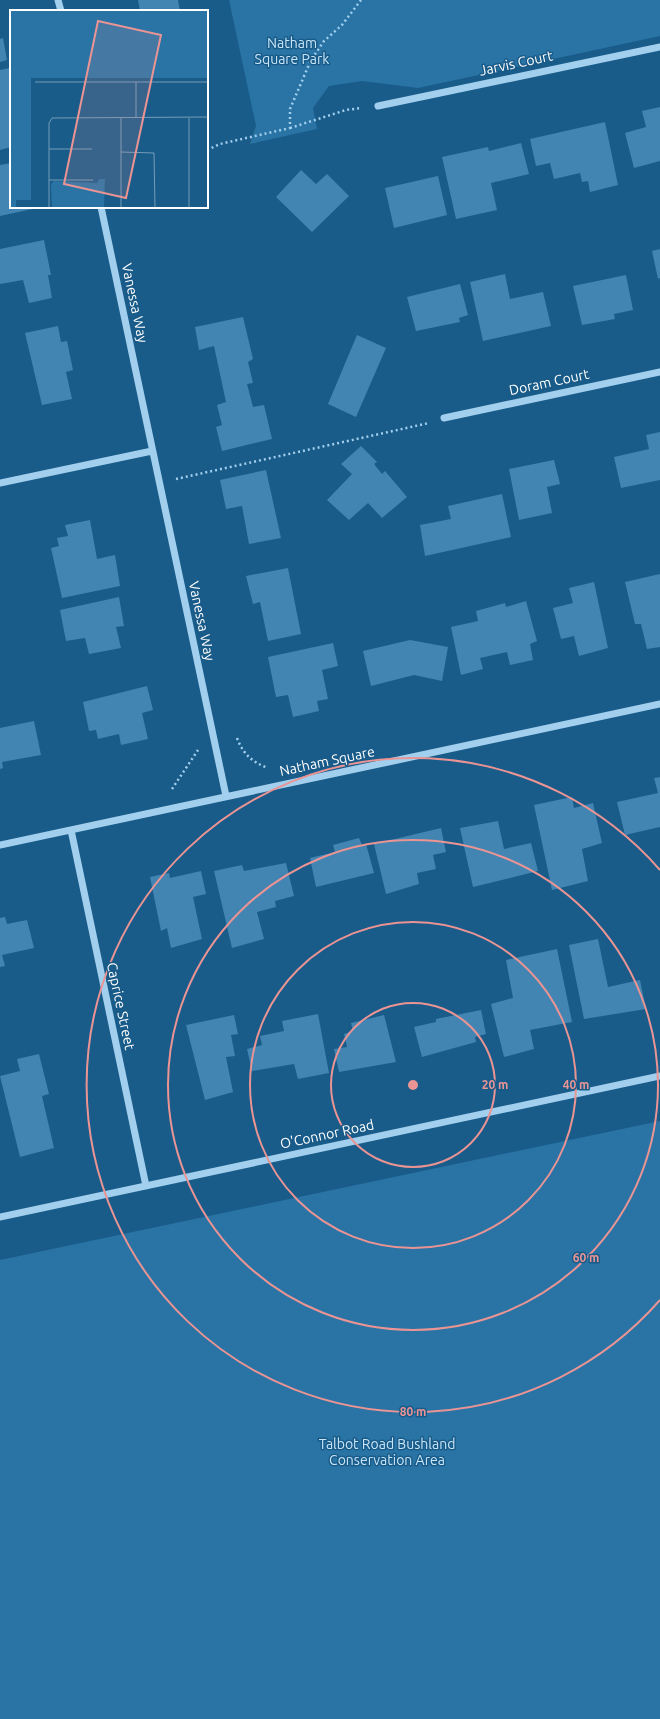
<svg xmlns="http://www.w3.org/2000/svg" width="660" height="1719" viewBox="0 0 660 1719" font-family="Ubuntu,sans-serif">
  <rect width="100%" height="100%" fill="#195b89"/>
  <path fill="#2974a5" d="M229,0h431v36l-242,52 -56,-7 -33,5 -16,22 4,21 -67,15 6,-18z
    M660,1121v598h-660v-459z"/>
  <path fill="#4285b2" d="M138,0h40l2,11h-40z
    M3,38l4,22 -7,2v-23z
    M10,68l1,35h-2l2,10v34l-11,3v-80z
    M660,107v54l-26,7 -9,-35 21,-6 -4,-16z
    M605,122l13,63 -28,7 -2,-11 -6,1 -2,-9 -26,6 -4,-16 -14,3 -6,-27z
    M521,143l8,31 -38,9 6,27 -41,9 -14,-62 46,-10 1,4z
    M11,163v44l26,1 -37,8v-51z
    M301,170l15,14 11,-10 22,22 -37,36 -36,-35z
    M438,176l9,39 -53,13 -9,-40z
    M44,240l7,35h-3l4,23 -23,5 -6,-23 -23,4v-35z
    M660,249v29l-2,1 -6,-28z
    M505,274l5,25 33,-7 8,34 -68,15 -13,-59z
    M626,275l7,35 -19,4 1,5 -33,6 -9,-39z
    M460,284l8,31 -9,3 1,4 -44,9 -9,-34z
    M243,317l10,42 -5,3 5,21 -6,1 6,23 11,-2 8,34 -50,12 -6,-24 6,-2 -5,-20 9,-3 -12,-56 -15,4 -4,-23z
    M58,326l3,16 6,-1 6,29 -7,2 6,27 -30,6 -17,-72z
    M357,335l29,13 -30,69 -28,-13z
    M660,432v48l-39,8 -7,-31 35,-8 -3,-14z
    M361,446l16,16 -3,2 8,10 3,-3 22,26 -25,21 -14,-15 -19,17 -22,-20 25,-26 -11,-10z
    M554,460l6,24 -13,3 5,26 -33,7 -10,-51z
    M266,470l15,68 -32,6 -7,-38 -16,3 -6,-29z
    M502,494l9,43 -86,19 -5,-31 31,-6 -3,-13z
    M90,520l7,39 18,-4 5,31 -58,12 -11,-50 8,-2 -2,-8 11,-2 -3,-11z
    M288,568l13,66 -33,7 -8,-39 -7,2 -7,-28z
    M660,574v73l-13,2 -6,-25h-6l-10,-42z
    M594,582l14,66 -29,8 -5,-20 -13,3 -8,-31 20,-5 -4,-15z
    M119,597l5,29 -8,1 5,21 -32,6 -4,-16 -19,3 -6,-31z
    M526,601l11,40 -7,3 3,16 -23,5 -3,-13 -27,6 3,11 -22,6 -10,-48 27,-6 -2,-10 29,-8 1,4z
    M410,640l38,7 -6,34 -28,-6 -43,11 -8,-35z
    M333,643l5,23 -16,4 6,29 -11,2 2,10 -26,6 -5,-22 -12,2 -8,-40z
    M147,686l6,24 -11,3 6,26 -27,6 -2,-11 -21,5 -2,-9 -7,1 -6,-29z
    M34,721l7,34 -39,7 1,6 -3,1v-41z
    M660,777v50l-35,8 -8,-33 41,-9 -4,-15z
    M572,797l2,11 19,-5 9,40 -20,6 6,32 -36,9 -18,-85z
    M498,821l6,28 27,-6 7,28 -65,16 -13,-59z
    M441,828l5,24 -13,3 3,14 -19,4 2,11 -33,10 -12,-50z
    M359,838l3,7 4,-1 8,29 -58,14 -6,-29 25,-6 -2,-7z
    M286,863l8,33 -19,5 1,6 -19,5 7,27 -32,9 -18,-77 28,-6 2,6z
    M201,871l5,23 -13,3 9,42 -31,9 -4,-20 -6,3 -11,-54 19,-4 1,5z
    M5,917l2,7 20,-4 7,28 -32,7 3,11 -5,1v-49z
    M598,939l10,48 32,-7 6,29 -62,10 -15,-74z
    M557,949l15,73 -42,8 4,19 -30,8 -13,-53 22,-6 -7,-38z
    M481,1010l5,24 -11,3 1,5 -54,15 -8,-30 22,-5v-3z
    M318,1014l11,59 -31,6 -4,-15 -42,7 -5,-22 15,-4 -2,-9 24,-5 -2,-10z
    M234,1015l4,19 -7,1 4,21 -9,1 7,35 -28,8 -19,-75z
    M384,1015l12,47 -57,10 -5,-23 13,-2 -3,-13 9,-3 -2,-8z
    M39,1054l10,40 -7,2 12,52 -34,9 -20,-81 20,-5 -3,-12z"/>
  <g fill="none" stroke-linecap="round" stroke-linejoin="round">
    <path stroke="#a2cfed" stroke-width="2.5" stroke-dasharray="2 3" stroke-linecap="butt" d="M290,128l56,-18 15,-2
      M207,150l13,-6 70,-16v-19l21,-49 13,-19 18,-16 19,-25
      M176,479l253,-56
      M237,738c6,16 15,24 31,30
      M172,789l26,-39"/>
    <path stroke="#a2cfed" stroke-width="7" d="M58,0l3,11
      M378,106l282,-59
      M101,207l125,589
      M444,418l216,-46
      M0,483l152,-32
      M71,830l75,356
      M0,845l660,-141
      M0,1217l660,-141"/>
  </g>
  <g fill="none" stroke="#ea9494" stroke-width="2">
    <circle cx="413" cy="1085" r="82"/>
    <circle cx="413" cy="1085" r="163"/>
    <circle cx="413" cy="1085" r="245"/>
    <path d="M660 1300A327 327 0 1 1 660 870"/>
  </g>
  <g text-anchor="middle" stroke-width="3" stroke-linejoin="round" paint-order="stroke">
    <g font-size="14" fill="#c8e6f9" stroke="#195b89">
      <text x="292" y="48">Natham<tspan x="292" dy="16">Square Park</tspan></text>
      <text x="387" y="1449">Talbot Road Bushland<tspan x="387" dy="16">Conservation Area</tspan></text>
    </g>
    <g font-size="14" fill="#fff" stroke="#195b89">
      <text transform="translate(516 63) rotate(-12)" y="5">Jarvis Court</text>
      <text transform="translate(135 303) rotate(78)" y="5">Vanessa Way</text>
      <text transform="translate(549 382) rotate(-12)" y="5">Doram Court</text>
      <text transform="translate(202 621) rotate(78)" y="5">Vanessa Way</text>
      <text transform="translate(327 761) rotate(-12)" y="5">Natham Square</text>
      <text transform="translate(121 1006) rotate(78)" y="5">Caprice Street</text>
      <text transform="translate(327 1134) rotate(-12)" y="5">O'Connor Road</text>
    </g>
  </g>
  <g transform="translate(10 10)">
    <rect width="198" height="198" fill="#195b89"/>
    <path d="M0,0h198v68h-177v122h-15v8h-6zM89,169h6l-1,29h-52l-1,-24 3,-3 43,2z" fill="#2974a5"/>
    <path fill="none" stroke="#759db8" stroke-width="1" d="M25,72h173M126,72v36M39,139h43M111,142l33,1 1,55M39,170h44M39,198v-85l3,-5 156,-1M111,198v-90M179,198v-90"/>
    <path fill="#ea9494" fill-opacity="0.15" stroke="#ea9494" stroke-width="2" d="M88,11l63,14 -35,163 -62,-14z"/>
    <rect width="198" height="198" fill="none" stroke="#fff" stroke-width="2"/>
  </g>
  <circle cx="413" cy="1085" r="6" fill="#ea9494" stroke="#195b89" stroke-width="2"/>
  <g font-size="12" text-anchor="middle" font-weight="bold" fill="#ea9494" stroke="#195b89" stroke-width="3" stroke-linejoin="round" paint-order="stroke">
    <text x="495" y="1089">20 m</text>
    <text x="576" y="1089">40 m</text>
    <text x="586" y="1262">60 m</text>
    <text x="413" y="1416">80 m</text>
  </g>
</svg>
